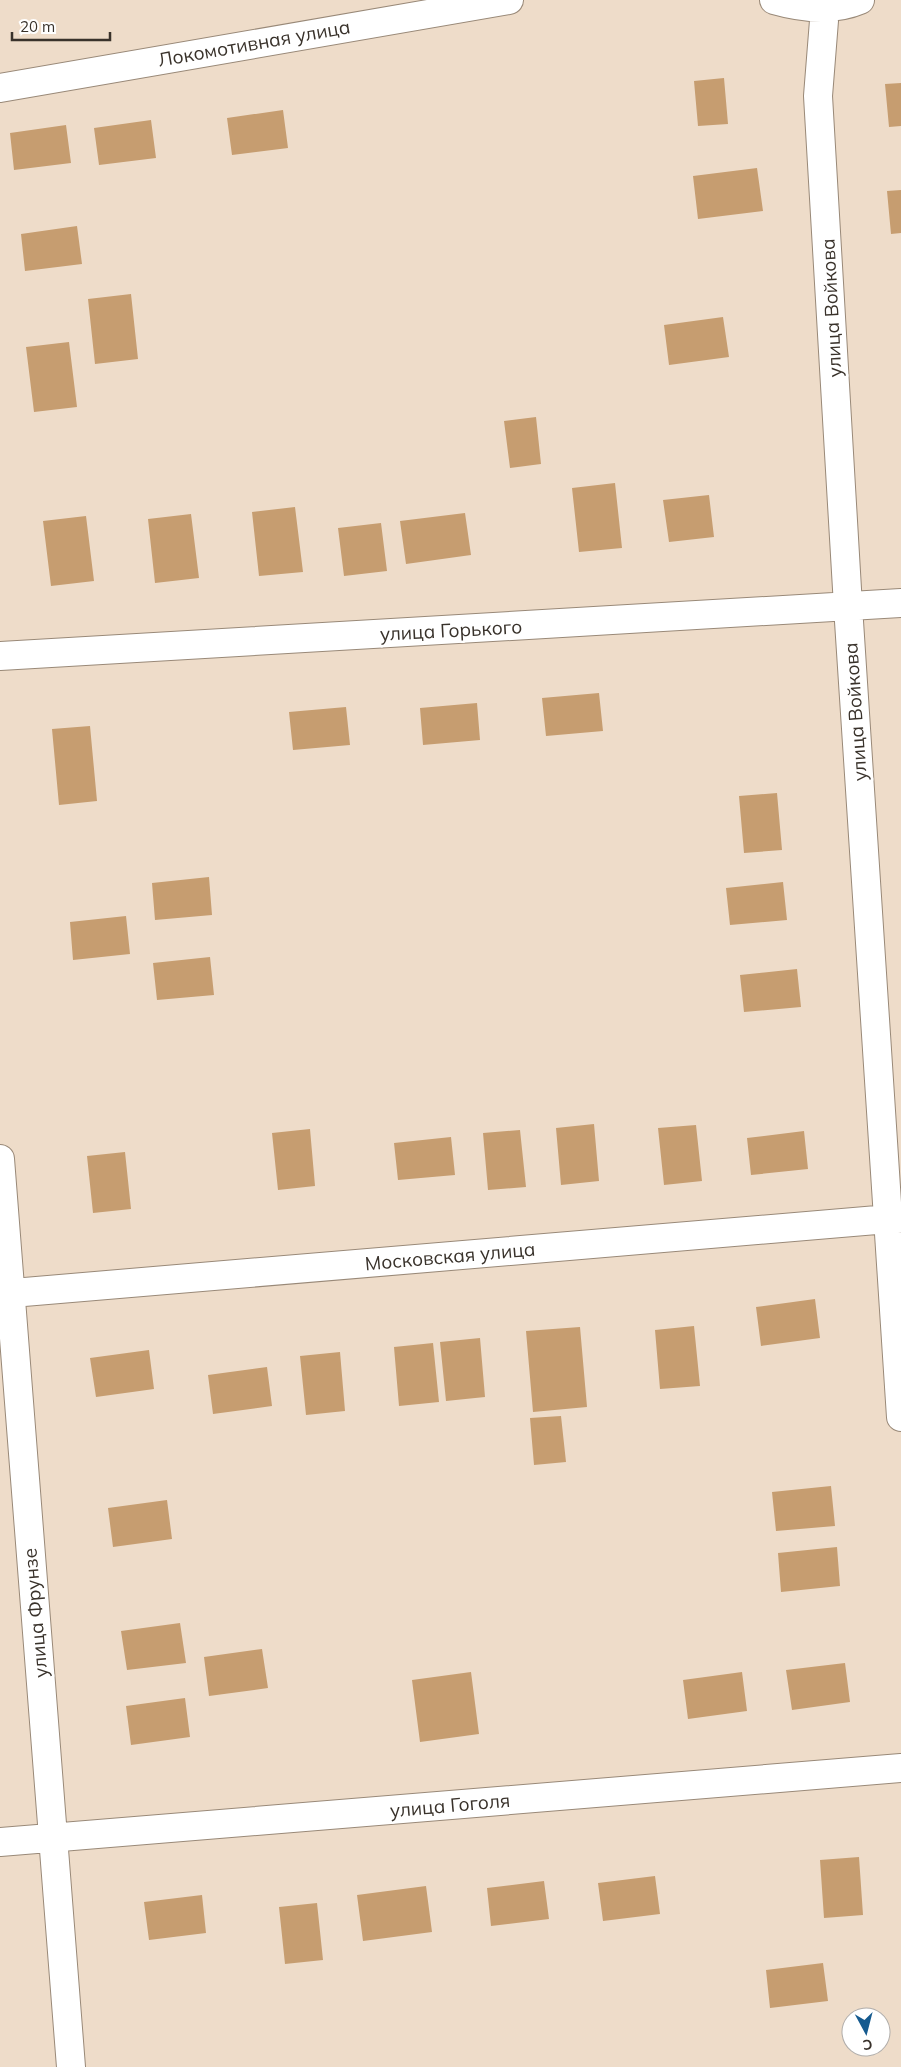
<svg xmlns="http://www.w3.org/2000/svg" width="901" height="2067" viewBox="0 0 901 2067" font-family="Mulish,sans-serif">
  <rect width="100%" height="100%" fill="#eedcc9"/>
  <path fill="#c69d70" d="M724,78l4,46 -30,2 -4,-45z
    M901,83v43l-12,1 -4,-43z
    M283,110l5,38 -56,7 -5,-37z
    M151,120l5,38 -57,7 -5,-37z
    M66,125l5,38 -57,7 -4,-37z
    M757,168l6,43 -65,8 -5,-43z
    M901,190v43l-10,1 -4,-43z
    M77,226l5,38 -57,7 -4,-37z
    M131,294l7,65 -43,5 -7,-65z
    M723,317l6,40 -60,8 -5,-40z
    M69,342l8,65 -43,5 -8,-65z
    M536,417l5,47 -31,4 -6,-47z
    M615,483l7,65 -43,4 -7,-64z
    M709,495l5,42 -45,5 -6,-42z
    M295,507l8,65 -44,4 -7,-64z
    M465,513l6,42 -65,9 -6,-43z
    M191,514l8,64 -44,5 -7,-64z
    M86,516l8,65 -43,5 -8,-65z
    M381,523l6,48 -43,5 -6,-48z
    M599,693l4,38 -57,5 -4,-38z
    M477,703l3,37 -57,5 -3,-37z
    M346,707l4,38 -57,5 -4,-38z
    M90,726l7,75 -38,4 -7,-76z
    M777,793l5,57 -38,3 -5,-57z
    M209,877l3,38 -57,5 -3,-37z
    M783,882l4,38 -57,5 -4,-37z
    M126,916l4,38 -57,6 -3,-38z
    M210,957l4,38 -57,5 -4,-37z
    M797,969l4,38 -57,5 -4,-37z
    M594,1124l5,57 -38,4 -5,-57z
    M696,1125l6,56 -38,4 -6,-57z
    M310,1129l5,57 -37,4 -6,-57z
    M520,1130l6,57 -38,3 -5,-57z
    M804,1131l4,38 -57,6 -4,-37z
    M451,1137l4,38 -57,5 -4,-37z
    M125,1152l6,57 -38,4 -6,-57z
    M815,1299l5,39 -59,8 -5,-39z
    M694,1326l6,60 -40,3 -5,-59z
    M580,1327l7,80 -54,5 -7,-81z
    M480,1338l5,59 -39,4 -6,-59z
    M433,1343l6,59 -40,4 -5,-59z
    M149,1350l5,39 -58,8 -6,-39z
    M340,1352l5,59 -39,4 -6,-59z
    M267,1367l5,39 -59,8 -5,-39z
    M561,1416l5,46 -32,3 -4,-47z
    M831,1486l4,40 -59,5 -4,-39z
    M167,1500l5,39 -59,8 -5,-39z
    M837,1547l3,39 -59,6 -3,-39z
    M180,1623l6,40 -59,7 -6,-39z
    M262,1649l6,39 -59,8 -5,-39z
    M845,1663l5,39 -58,8 -6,-40z
    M471,1672l8,62 -59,8 -8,-62z
    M742,1672l5,39 -59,8 -5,-39z
    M185,1698l5,39 -59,8 -5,-39z
    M859,1857l4,58 -39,3 -4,-58z
    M655,1876l5,38 -57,7 -5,-38z
    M544,1881l5,38 -58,7 -4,-38z
    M426,1886l6,46 -69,9 -6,-46z
    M202,1895l4,38 -57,7 -5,-38z
    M317,1903l6,57 -38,4 -6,-57z
    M823,1963l5,38 -58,7 -4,-38z"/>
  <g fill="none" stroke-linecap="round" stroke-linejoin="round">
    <g stroke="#998978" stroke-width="30">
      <path id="minor" d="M774,0c28,8 58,12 86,0
        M825,8l-7,88 30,510 53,811
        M0,88l509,-88
        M0,656l901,-53
        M0,1159l71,908
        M0,1294l901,-76
        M0,1842l901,-74"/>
    </g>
    <use href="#minor" stroke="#fff" stroke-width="28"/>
  </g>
  <g text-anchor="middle" stroke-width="5" stroke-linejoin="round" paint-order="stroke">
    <g font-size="19" fill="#39322b" stroke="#fff">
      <text transform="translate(254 43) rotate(-10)" y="7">Локомотивная улица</text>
      <text transform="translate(831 308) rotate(-93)" y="7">улица Войкова</text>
      <text transform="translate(451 630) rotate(-3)" y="7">улица Горького</text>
      <text transform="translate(855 712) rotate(-94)" y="7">улица Войкова</text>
      <text transform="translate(450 1256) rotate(-5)" y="7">Московская улица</text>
      <text transform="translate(35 1613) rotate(-95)" y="7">улица Фрунзе</text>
      <text transform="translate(450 1805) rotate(-5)" y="7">улица Гоголя</text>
    </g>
  </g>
  <g transform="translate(866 2032) rotate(173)"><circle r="24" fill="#ffffff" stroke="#b0adaa"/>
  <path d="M0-4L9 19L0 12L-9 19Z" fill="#155a8f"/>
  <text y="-8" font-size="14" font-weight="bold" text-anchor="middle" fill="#39322b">С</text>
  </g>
  <path d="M12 32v8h98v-8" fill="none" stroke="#39322b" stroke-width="2.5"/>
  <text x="20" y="32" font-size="15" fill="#39322b" stroke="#ffffff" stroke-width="4" paint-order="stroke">20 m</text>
</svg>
